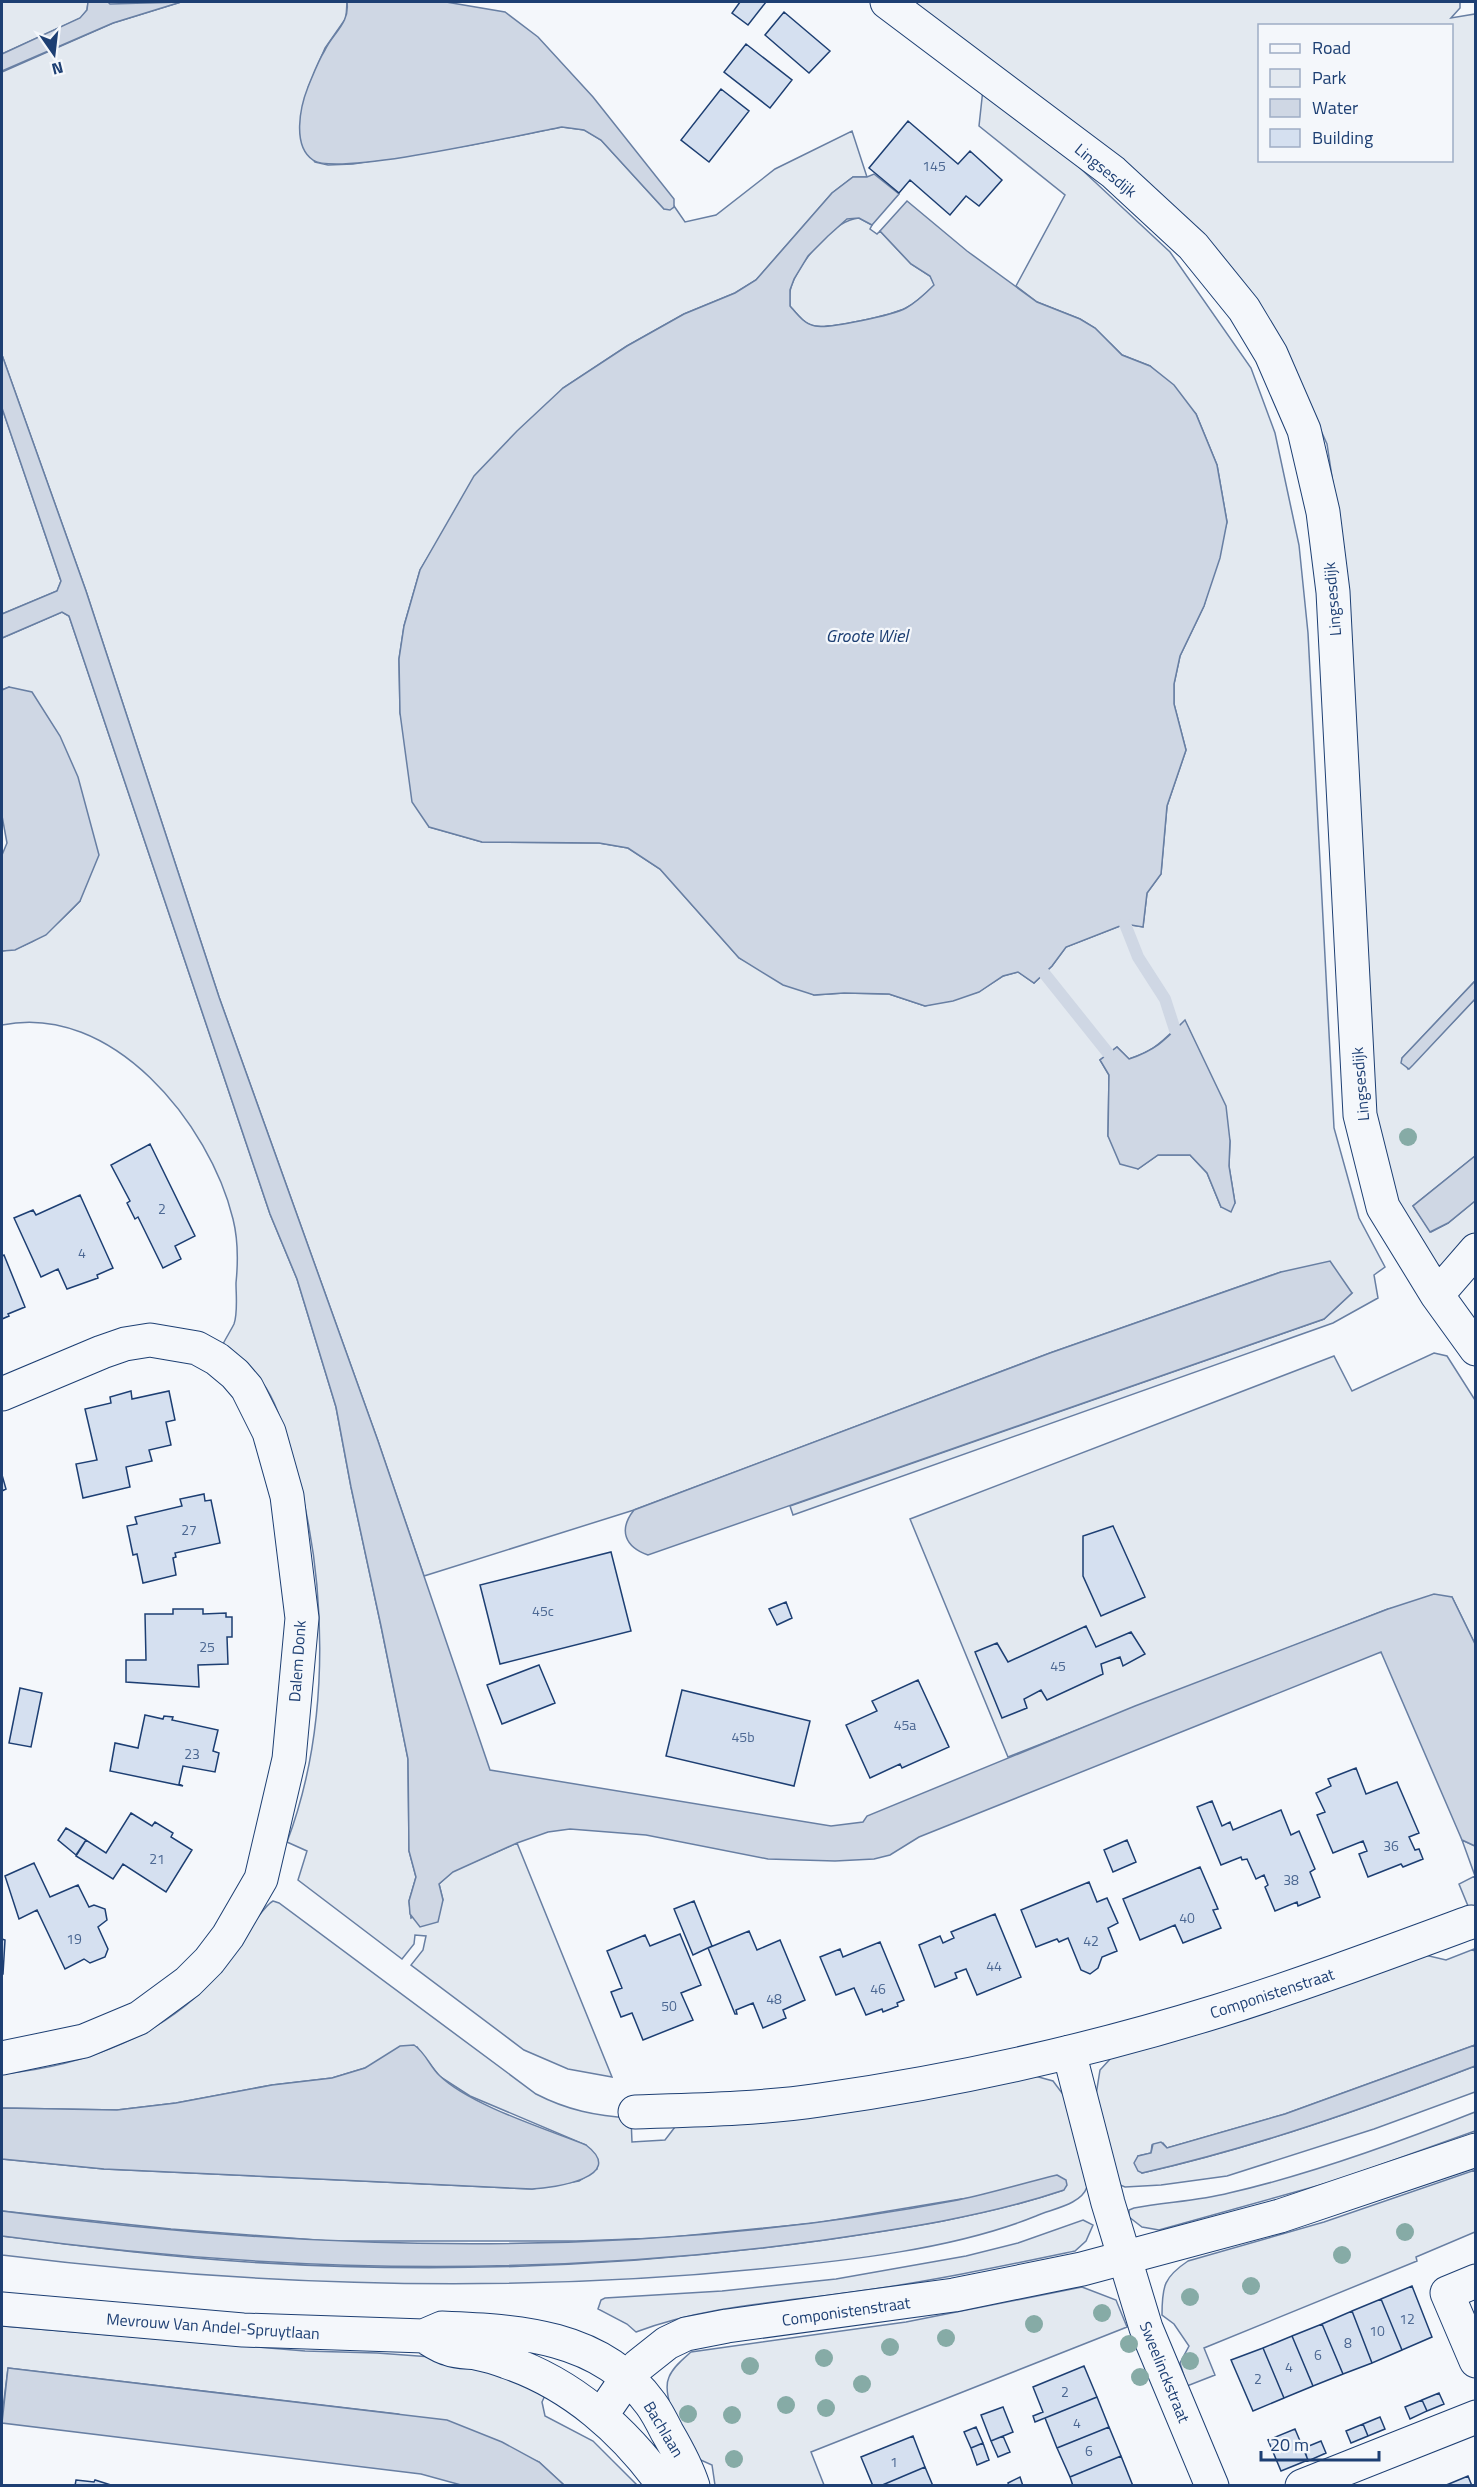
<svg xmlns="http://www.w3.org/2000/svg" width="1477" height="2487" viewBox="0 0 1477 2487" font-family="'Titillium Web',sans-serif">
  <rect width="100%" height="100%" fill="#f4f7fb"/>
  <path fill="#e3e9f0" stroke="#687fa3" stroke-width="1.5" fill-rule="evenodd" d="M2,2h86l-1,8 -6,8 -79,36z
    M181,2h166l-1,16 -21,30 -17,40 -3,62 10,12 13,3 25,-1 118,-19 91,-18 23,3 16,10 63,69 10,-3 11,16 31,-7 59,-46 77,-38 15,46h-14l-21,16 -76,87 -21,13 -51,21 -57,32 -64,42 -132,164 -11,18 -16,56 -5,33 1,54 29,114 53,15 117,1 29,5 32,21 79,89 75,37 30,-2 45,1 36,12 53,-14 25,-16 15,-4 16,11 18,-17 14,-19 59,-23 18,3 4,-34 14,-19 6,-68 19,-56 -12,-46v-20l6,-28 24,-50 23,-84 -10,-57 -21,-51 -46,-48 -28,-11 -27,-27 -15,-9 -43,-17 -21,-16 49,-91 -86,-69 4,-37 52,37 135,126 81,116 24,65 24,112 9,88 26,495 25,90 26,49 -11,8 4,23 -45,25 -540,192 -3,-9 534,-187 28,-26 -71,-21 -231,81 -416,157 -210,66 -46,-135 -159,-444 -133,-406 -84,-236v-283l111,-49zM1185,1021l19,41 26,79 -1,25 6,37 -14,4 -14,-34 -17,-18h-32l-20,14 -30,-33 1,-61 -9,-15 17,-13 12,12c32,-11 32,-19 56,-38z
    M908,2h552v6l-9,10 24,-4v967l-73,77 6,11 67,-70v157l-62,50 18,26 17,-9 27,-22v35l-32,30 -9,-1 -31,-43 -27,-75 -34,-604 -15,-99 -44,-97zM1260,26h192v134h-192z
    M859,218l13,7 -2,4 7,5 3,-3 31,33 19,12 5,9c-10,9 -18,17 -29,23 -13,7 -77,21 -91,18 -11,-2 -18,-12 -25,-20 0,-6 -1,-13 1,-19 8,-24 42,-67 68,-69z
    M2,408l59,173 -4,10 -55,23z
    M62,612l7,4 201,598 27,65 39,128 15,80 30,139 27,133 1,92 7,26 -7,24 2,17 32,-18 -4,-16 14,-13 64,-28 95,234 -44,-8 -44,-19 -113,-85 12,-15 3,-14 -11,-1 -1,9 -12,15 -104,-79 9,-29 -20,-9c45,-119 41,-268 4,-389 -7,-23 -14,-51 -29,-71 -11,-14 -27,-26 -39,-38 3,-6 8,-14 11,-20 4,-11 2,-29 2,-41 2,-20 2,-44 -3,-64 -23,-95 -121,-217 -231,-194v-74c35,-4 54,-26 78,-50l-71,-214 -7,3v-52z
    M1434,1353l13,3 28,44v244l-23,-47 -64,12 -380,148 -98,-238 424,-163 18,35z
    M1462,1840l13,6v77l-16,-39 16,-8z
    M273,1901l6,2 257,191c31,16 60,22 95,24l1,24 33,-2 10,-13 75,-7 285,-44 18,5 12,16 22,90c-6,18 -36,22 -51,29 -81,33 -190,45 -277,53 -252,25 -506,17 -757,-14v-19c81,10 163,21 246,26 189,12 381,5 569,-21 83,-12 167,-24 247,-51l-103,9 -145,24 -154,15 -86,3h-247l-158,-12 -169,-18v-52l102,10 428,20 47,-8 18,-12 -11,-24 -116,-49 -31,-20 -22,-29 -52,21 -33,10 -60,7 -96,18 -59,7 -115,-2v-34c82,-8 164,-38 219,-103 13,-15 39,-63 52,-70z
    M1474,1949l1,5v91l-190,69 -118,34 -4,-5 -11,2 -1,8 -13,3 4,17c115,-26 224,-65 333,-107v26l-101,37 -147,47 -66,9 -36,2 -5,-2 -24,-90 4,-25 12,-13 313,-102 21,5z
    M1475,2112v19l-137,49 -179,50 -17,-3 -13,-10v-7l5,-2c32,-6 64,-7 95,-15 83,-19 168,-50 246,-81z
    M1475,2170v62l-59,25 1,4 -213,87 11,27 -28,11 -7,-23 9,-17 -15,-22 -12,-9c0,-29 2,-38 26,-54l136,-39z
    M1083,2220l10,5 -7,16 -11,10c-72,15 -143,30 -215,40 -75,11 -152,14 -224,41l-9,-8 -29,-15 3,-9 4,-2 117,-7 114,-12 130,-23 52,-13z
    M1082,2287l34,13 11,27 -316,125 13,33h-109l-3,-20 -18,-8c-9,-19 -34,-60 -25,-80 4,-10 14,-18 22,-25l215,-30z
    M2,2326l303,25 72,2 82,6 88,32 -5,11 3,14 48,25 44,44h-73l-25,-23 -141,-48 -390,-46 -6,48z"/>
  <path fill="#cfd7e4" stroke="#687fa3" stroke-width="1.5" d="M88,2h20l2,2 71,-2 -68,21 -111,48v-17l78,-36 7,-8z
    M347,2h99l59,10 33,25 55,60 81,102v8l-4,3 -6,-1 -63,-69 -17,-10 -22,-3c-38,7 -225,50 -249,33 -21,-14 -13,-53 -5,-73 5,-12 10,-26 17,-37 8,-17 25,-27 22,-48z
    M874,174l25,20 -27,31 -13,-7 -12,1 -19,17 -20,20 -14,23 -4,11v16c7,8 14,18 25,20 14,3 78,-11 91,-18 11,-6 19,-14 28,-23l-4,-9 -19,-12 -31,-33 27,-30 60,50 70,51 43,17 15,9 27,27 28,11 24,19 22,29 21,51 10,57 -7,36 -16,48 -24,50 -6,28v20l12,46 -19,56 -6,68 -14,19 -4,34 -18,-3 -59,23 -14,19 -18,17 -16,-11 -15,4 -24,16 -26,9 -28,5 -36,-12 -45,-1 -30,2 -31,-10 -44,-27 -79,-89 -32,-21 -29,-5 -117,-1 -53,-15 -17,-25 -12,-89 -1,-54 5,-33 16,-56 54,-94 43,-45 46,-43 64,-42 57,-32 51,-21 21,-13 76,-87 21,-16h14z
    M2,355l84,236 133,406 159,444 112,329 341,56 32,-4 4,-6 268,-110 253,-97 46,-15 18,3 23,47v202l-13,-6 -81,-188 -462,185 -29,18 -16,4 -39,2 -67,-2 -122,-24 -76,-6 -22,3 -31,11 -64,29 -14,12 4,16 -5,22 -18,5 -10,-13 -1,-13 7,-24 -7,-26 -1,-92 -27,-133 -30,-139 -15,-80 -39,-128 -27,-65 -201,-598 -7,-4 -60,26v-24l55,-23 4,-10 -59,-173z
    M9,687l23,5 28,44 18,41 21,78 -19,46 -34,34 -31,15 -13,1v-96l5,-12 -5,-27v-126z
    M1475,981v18l-62,66 -4,4 -8,-6 1,-5z
    M1185,1020l41,86 4,35 -1,25 6,37 -4,9 -10,-5 -14,-34 -17,-18h-32l-20,14 -18,-5 -12,-28 1,-61 -9,-15 17,-13 12,12c27,-9 36,-19 56,-39z
    M1475,1156v45l-27,22 -18,9 -17,-26z
    M1330,1261l22,32 -28,26 -676,236c-23,-8 -30,-25 -14,-45l416,-157 231,-81z
    M414,2045c12,8 16,22 26,31 30,29 106,53 146,69 42,32 -32,43 -54,44l-428,-20 -102,-10v-51l115,2 59,-7 96,-18 60,-7 33,-10 35,-22z
    M1475,2045v21c-109,42 -218,81 -333,107l-4,-2 -4,-8 4,-7 13,-3 2,-9 8,-2 6,6 118,-34z
    M1057,2175l9,5 1,5 -3,5c-80,27 -164,39 -247,51 -271,37 -545,32 -815,-5v-25c316,42 642,49 956,-11 33,-7 66,-17 99,-25z
    M8,2368l439,52 55,22 37,20 25,23h-103l-40,-11 -419,-51z"/>
  <g fill="none" stroke-linecap="round" stroke-linejoin="round">
    <path stroke="#cfd7e4" stroke-width="12" d="M1125,924l13,33 27,42 10,31
      M1044,973l64,80"/>
  </g>
  <path fill="#d5e0f0" stroke="#1d3f73" stroke-width="1.5" d="M740,2h26l-18,23 -16,-12z
    M784,12l46,39 -21,22 -44,-38z
    M746,44l46,36 -22,28 -46,-36z
    M721,89l28,22 -40,51 -28,-22z
    M908,121l50,43 12,-13 32,29 -23,26 -13,-10 -16,19 -40,-35 -11,13 -30,-25z
    M150,1144l45,92 -20,10 6,13 -18,9 -25,-51 -3,2 -8,-16 3,-2 -19,-36z
    M80,1195l33,73 -16,7 1,3 -31,11 -9,-20 -17,8 -27,-59 19,-8 3,5z
    M4,1255l21,52 -17,7 1,2 -7,3v-63z
    M131,1391l1,8 37,-8 6,29 -9,2 5,23 -22,5 3,11 -26,6 4,20 -47,11 -7,-34 21,-4 -12,-51 26,-6 -1,-6z
    M2,1475l4,14 -4,2z
    M204,1494l1,7 6,-1 9,43 -45,10 1,4 -3,1 3,17 -33,8 -6,-29 -4,1 -6,-29 10,-2 -2,-7 47,-11 -2,-7z
    M1113,1526l32,71 -44,19 -18,-40v-40z
    M611,1552l20,79 -131,33 -20,-79z
    M786,1602l6,16 -15,7 -8,-16z
    M173,1609h30v5l23,-1v4h6v20h-5l1,27 -30,1 1,22 -73,-5v-22h20l-1,-46h28z
    M1086,1626l10,21 35,-15 14,22 -22,12 -3,-9 -19,7 2,10 -56,26 -6,-10 -17,9 3,9 -25,10 -27,-66 22,-9 11,19z
    M539,1665l16,38 -53,21 -15,-39z
    M918,1680l31,67 -47,21 -2,-4 -30,14 -24,-53 31,-14 -5,-10z
    M20,1688l22,5 -11,54 -22,-4z
    M682,1690l128,31 -16,65 -128,-30z
    M145,1715l18,4 1,-3 9,1 -1,3 46,10 -5,21 6,2 -4,19 -32,-6 -4,18 4,2 -73,-15 5,-28 23,5z
    M1356,1768l10,26 31,-12 22,51 -10,4 6,13 4,-1 4,10 -20,8 -2,-3 -33,13 -9,-23 8,-3 -4,-10 -30,12 -16,-38 8,-3 -9,-19 15,-7 -3,-7z
    M1212,1801l10,25 8,-4 3,8 48,-20 10,25 8,-4 16,38 -5,3 10,25 -22,9 -1,-4 -22,9 -10,-24 3,-2 -4,-10 -8,4 -9,-20 -5,1 -1,-3 -20,8 -24,-58z
    M131,1813l21,13 3,-4 18,11 -2,4 21,13 -26,42 -43,-28 -10,15 -37,-23 10,-16 20,13z
    M66,1828l20,12 -10,15 -18,-15z
    M1127,1840l9,22 -23,10 -9,-22z
    M34,1863l16,34 28,-12 11,22 5,-2 11,4 2,11 -9,7 10,22 -3,8 -15,6 -6,-4 -19,10 -28,-59 -18,9 -14,-43z
    M1200,1867l18,42 -5,1 8,18 -38,15 -8,-18 -35,15 -17,-41z
    M1089,1882l8,20 10,-4 11,25 -10,5 9,23 -15,6 -4,11 -8,6 -9,-4 -13,-32 -9,4 -2,-3 -21,8 -15,-37z
    M694,1901l18,45 -19,9 -19,-46z
    M995,1914l26,63 -44,18 -11,-26 -11,4 2,5 -22,9 -16,-42 21,-9 3,7 11,-5 -3,-6z
    M749,1931l8,19 23,-10 25,60 -22,10 3,8 -23,10 -10,-25 -17,7 1,4h-2l-27,-66z
    M680,1934l21,51 -20,8 12,27 -50,20 -11,-27 -11,4 -10,-25 11,-4 -15,-37 38,-16 5,11z
    M2,1939l3,1 -2,34h-1z
    M880,1942l24,58 -7,3 1,3 -15,6 -1,-3 -16,6 -12,-27 -18,7 -16,-38 20,-8 3,8z
    M1412,2286l20,51 -30,13 -21,-51z
    M1381,2299l21,51 -30,13 -20,-52z
    M1352,2311l20,52 -29,11 -21,-50z
    M1322,2324l21,50 -30,12 -21,-50z
    M1292,2336l21,50 -29,12 -21,-50z
    M1263,2348l21,50 -31,13 -22,-51z
    M1084,2366l13,31 -62,25 -2,-6 10,-4 -10,-25z
    M1439,2393l5,11 -17,7 -5,-11z
    M1097,2397l12,30 -52,21 -12,-30z
    M1422,2400l5,11 -17,8 -5,-12z
    M1003,2407l10,25 -22,9 -10,-26z
    M1380,2417l5,12 -17,7 -5,-12z
    M1363,2424l5,12 -17,7 -5,-12z
    M976,2427l7,16 -12,5 -7,-16z
    M1109,2427l12,29 -51,21 -13,-29z
    M1295,2429l13,31 -27,11 -13,-31z
    M913,2436l12,31 -45,19h-7l-12,-29z
    M1003,2436l7,16 -12,5 -7,-16z
    M1321,2441l5,12 -18,8 -4,-13z
    M983,2443l6,17 -12,5 -6,-17z
    M1121,2456l12,30h-60l-3,-9z
    M925,2467l8,19h-53z
    M1468,2476l4,10h-28z
    M1020,2477l3,9h-14l-1,-3z
    M76,2480l18,2 1,-2 19,6h-39z"/>
  <g fill="none" stroke-linecap="round" stroke-linejoin="round">
    <g stroke="#1d3f73" stroke-width="35">
      <path id="street" d="M887,2l226,170 80,74 51,63 27,45 33,76 19,82 10,80 27,523 23,92 54,88 39,54
        M1437,1295l39,-45
        M2,1394l100,-42 23,-8 25,-4 47,8 20,11 18,15 12,14 22,44 18,64 15,122 -13,141 -28,120 -33,57 -19,25 -21,21 -49,36 -55,23 -82,17
        M1069,2052l39,151 38,125 66,158
        M635,2112c61,-2 124,-3 185,-12 134,-19 269,-49 398,-89 86,-27 169,-58 253,-89
        M1476,2281l-29,12 29,68
        M1302,2486l174,-69"/>
    </g>
    <g stroke="#1d3f73" stroke-width="35">
      <path id="secondary" d="M2,2309l241,21 181,6c8,5 16,11 25,13 8,3 18,3 27,4 10,2 21,5 31,9 65,22 118,69 157,124
        M428,2334l14,-6c76,3 159,7 209,76 6,8 11,18 16,28 10,17 20,35 26,54
        M601,2416l26,-38 11,-12 29,-23 19,-9 41,-8 227,-31 128,-26 198,-53 196,-66"/>
    </g>
    <use href="#street" stroke="#f4f7fb" stroke-width="33"/>
    <use href="#secondary" stroke="#f4f7fb" stroke-width="33"/>
  </g>
  <g fill="#86aba6">
    <circle cx="1408" cy="1137" r="9"/>
    <circle cx="1405" cy="2232" r="9"/>
    <circle cx="1342" cy="2255" r="9"/>
    <circle cx="1251" cy="2286" r="9"/>
    <circle cx="1190" cy="2297" r="9"/>
    <circle cx="1102" cy="2313" r="9"/>
    <circle cx="1034" cy="2324" r="9"/>
    <circle cx="946" cy="2338" r="9"/>
    <circle cx="1129" cy="2344" r="9"/>
    <circle cx="890" cy="2347" r="9"/>
    <circle cx="824" cy="2358" r="9"/>
    <circle cx="1190" cy="2361" r="9"/>
    <circle cx="750" cy="2366" r="9"/>
    <circle cx="1140" cy="2377" r="9"/>
    <circle cx="862" cy="2384" r="9"/>
    <circle cx="786" cy="2405" r="9"/>
    <circle cx="826" cy="2408" r="9"/>
    <circle cx="688" cy="2414" r="9"/>
    <circle cx="732" cy="2415" r="9"/>
    <circle cx="734" cy="2459" r="9"/>
  </g>
  <g text-anchor="middle" stroke-width="4.5" stroke-linejoin="round" paint-order="stroke">
    <g font-size="14" fill="#4b6792">
      <text x="934" y="171">145</text>
      <text x="162" y="1214">2</text>
      <text x="82" y="1258">4</text>
      <text x="189" y="1535">27</text>
      <text x="543" y="1616">45c</text>
      <text x="207" y="1652">25</text>
      <text x="1058" y="1671">45</text>
      <text x="905" y="1730">45a</text>
      <text x="743" y="1742">45b</text>
      <text x="192" y="1759">23</text>
      <text x="1391" y="1851">36</text>
      <text x="157" y="1864">21</text>
      <text x="1291" y="1885">38</text>
      <text x="1187" y="1923">40</text>
      <text x="74" y="1944">19</text>
      <text x="1091" y="1946">42</text>
      <text x="994" y="1971">44</text>
      <text x="878" y="1994">46</text>
      <text x="774" y="2004">48</text>
      <text x="669" y="2011">50</text>
      <text x="1407" y="2324">12</text>
      <text x="1377" y="2336">10</text>
      <text x="1348" y="2348">8</text>
      <text x="1318" y="2360">6</text>
      <text x="1289" y="2372">4</text>
      <text x="1258" y="2384">2</text>
      <text x="1065" y="2397">2</text>
      <text x="1077" y="2428">4</text>
      <text x="1089" y="2456">6</text>
      <text x="894" y="2467">1</text>
    </g>
    <g font-size="16" fill="#1d3f73" stroke="#f4f7fb">
      <text transform="translate(1106 170) rotate(39)" y="6">Lingsesdijk</text>
      <text transform="translate(1332 599) rotate(-95)" y="6">Lingsesdijk</text>
      <text transform="translate(1360 1084) rotate(-95)" y="6">Lingsesdijk</text>
      <text transform="translate(297 1661) rotate(-86)" y="6">Dalem Donk</text>
      <text transform="translate(1272 1993) rotate(-18)" y="6">Componistenstraat</text>
      <text transform="translate(846 2311) rotate(-8)" y="6">Componistenstraat</text>
      <text transform="translate(213 2326) rotate(4)" y="6">Mevrouw Van Andel-Spruytlaan</text>
      <text transform="translate(1165 2372) rotate(68)" y="6">Sweelinckstraat</text>
      <text transform="translate(664 2429) rotate(59)" y="6">Bachlaan</text>
    </g>
    <g font-size="18" font-style="italic" fill="#1d3f73" stroke="#f4f7fb">
      <text x="867" y="642">Groote Wiel</text>
    </g>
  </g>
  <rect width="1477" height="2487" fill="none" stroke="#1d3f73" stroke-width="6"/>
  <rect x="1258" y="24" width="195" height="138" fill="#f4f7fb" stroke="#9eadc5" stroke-width="1.5"/>
  <rect x="1270" y="44" width="30" height="9" fill="#f4f7fb" stroke="#9eadc5" stroke-width="1.5"/>
  <text x="1312" y="54" font-size="18" fill="#1d3f73">Road</text>
  <rect x="1270" y="69" width="30" height="18" fill="#e3e9f0" stroke="#9eadc5" stroke-width="1.5"/>
  <text x="1312" y="84" font-size="18" fill="#1d3f73">Park</text>
  <rect x="1270" y="99" width="30" height="18" fill="#cfd7e4" stroke="#9eadc5" stroke-width="1.5"/>
  <text x="1312" y="114" font-size="18" fill="#1d3f73">Water</text>
  <rect x="1270" y="129" width="30" height="18" fill="#d5e0f0" stroke="#9eadc5" stroke-width="1.5"/>
  <text x="1312" y="144" font-size="18" fill="#1d3f73">Building</text>
  <g transform="translate(54 54) rotate(166)" stroke="#f4f7fb" stroke-width="4.5" paint-order="stroke">
  <path d="M0-4.5L10 22L0 15L-10 22Z" fill="#1d3f73"/>
  <text y="-9" font-size="16" font-weight="bold" text-anchor="middle" fill="#1d3f73">N</text>
  </g>
  <path d="M1261 2451v9h118v-9" fill="none" stroke="#1d3f73" stroke-width="3"/>
  <text x="1270" y="2451" font-size="18" fill="#1d3f73" stroke="#f4f7fb" stroke-width="4.5" paint-order="stroke">20 m</text>
</svg>
